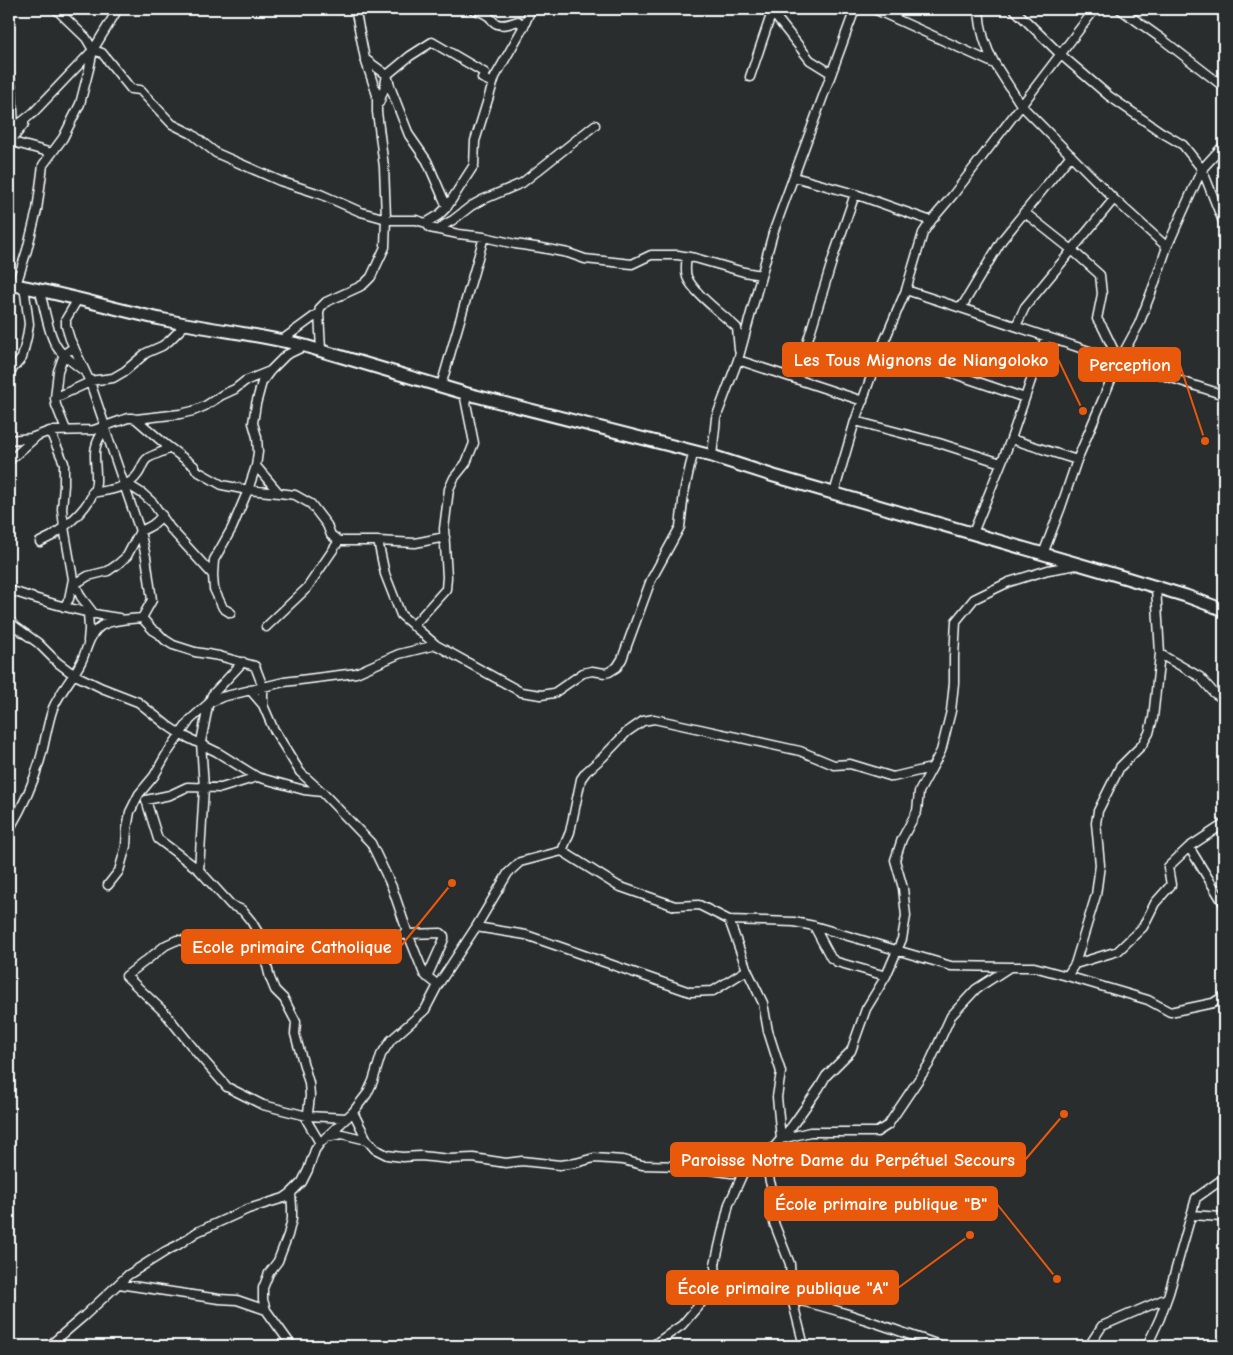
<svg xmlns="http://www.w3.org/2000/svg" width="1233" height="1355" viewBox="0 0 1233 1355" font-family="'Comic Neue',sans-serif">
  <rect width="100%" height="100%" fill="#2a2d2e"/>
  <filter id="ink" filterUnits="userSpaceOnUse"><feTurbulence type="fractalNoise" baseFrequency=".02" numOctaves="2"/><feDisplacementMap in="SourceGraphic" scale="10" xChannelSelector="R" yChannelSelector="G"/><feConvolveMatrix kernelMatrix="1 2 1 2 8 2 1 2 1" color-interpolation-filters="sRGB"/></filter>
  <g filter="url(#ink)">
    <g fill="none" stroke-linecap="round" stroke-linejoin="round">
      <g stroke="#fff" stroke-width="11">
        <path id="street" d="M56,9l30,29 7,12 9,3 29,36 9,1 32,34 20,10 24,19 64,28 40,13 41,18 29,8h26l10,3 4,5 28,6 26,3 31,7 27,4 26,5 17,6 47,5 19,-9h27l17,3 49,14 17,3
          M472,9c6,2 11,3 16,7 2,1 4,4 6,6 7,6 17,1 24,-1l6,5
          M766,9l6,3 38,48 21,13
          M874,9l121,55 26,41 93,94 53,48
          M979,9c1,19 6,38 16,55
          M1014,9l46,45 49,42 52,36 22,13 19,24 22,55
          M1120,9l42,30 62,48
          M365,59l22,16 4,14 18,46 18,26 20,46
          M9,72l3,19 2,37
          M750,77l22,-65v-3
          M379,103l5,-14 3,-14 23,-19 22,-14 53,31 -3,5 11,5
          M9,132l24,-19 60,-63 25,-41
          M9,141l43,12
          M10,142l14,-18
          M794,177l61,17 76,27
          M1024,212l48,38 28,25 2,19 -5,25 6,9 16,33
          M426,223l13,-8 8,-8 27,-42 1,-24 20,-64 29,-51 7,-17
          M439,230l5,-5 9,-5 18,-14 11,-6 40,-17 73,-58
          M687,257c-1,6 -2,14 0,20 6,16 37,38 50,51l2,22
          M16,285l11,-35 10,-40 6,-45 20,-27 17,-34 9,-35 4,-19
          M39,289c6,18 9,47 20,61 7,8 16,14 25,21
          M906,290l55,18 158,53 105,34
          M961,308l41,-68 69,-85
          M319,313l2,37
          M1016,326l9,-19 89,-108
          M282,340l37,-27 1,-5 6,-6 33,-15 5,-3 7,-7 14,-30 1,-30 -2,-50 -7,-55v-17l-12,-36 -9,-46
          M881,349l144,49
          M738,360l125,41
          M270,371l-25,10 -10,8 -13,6 -17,11 -12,5 -13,3 -44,5 30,26 28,21 3,5 25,14 26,5 31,3
          M9,373l13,-15 5,-21 2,-13 -5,-38
          M796,379l38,-124 21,-61
          M89,381l24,-3 12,-7 21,-18 16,-7 7,-5 17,-17
          M441,386l43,-149
          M55,398l3,-27 6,-17 10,-7
          M855,421l84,22 62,20
          M105,429l35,102 6,26 6,43 -10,18
          M66,430l-10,-25 -1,-7 35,-16
          M1011,439l66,21
          M9,440l22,-2 19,-7 44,-1 11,-4 -15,-44 -20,-43 -4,-13v-7l12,-20
          M712,456l4,-38 22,-58 35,-127 82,-224
          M9,461l28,-25
          M256,466l23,27 16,2 16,9 16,21 4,10 8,6h39l37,2 30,-6
          M127,484l16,10 10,9 17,25 43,47
          M92,493c16,-3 36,-4 46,-19 4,-5 4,-12 10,-16 7,-4 15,-6 22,-10
          M834,493l21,-72 26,-72 25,-59 17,-57 8,-12 22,-26 142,-186
          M973,533l38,-94 35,-103
          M378,541l7,33 16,41 35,30 85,47 20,3 13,-2 29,-20 9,-2 13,2 4,-1 8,-5 5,-8 29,-79 29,-53 4,-34 6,-27 4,-15
          M40,542l12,-6 12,-9 -2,-18 2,-24v-22l-14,-32
          M1043,554l18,-47 16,-47 42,-99 20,-37 15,-39 13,-38 35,-78 22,-24
          M75,584l13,-8 20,-5 10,-7 9,-8 13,-25c10,-4 16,-7 22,-16
          M9,590c36,12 72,23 110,28
          M64,607l5,-8 4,-20
          M231,613l-8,-5 -9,-19 -1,-14 1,-15 18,-32 16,-38 8,-24 2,-14 -1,-15 -4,-14 3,-19 6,-22 8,-11 16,-16 19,-9
          M94,614l-13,-17 -8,-18 -9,-52c13,-10 31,-28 32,-45 1,-23 -7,-32 9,-53v-3l23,-8h4l4,1
          M9,619l4,6 25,18 19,19 16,12 29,14 36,14 30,24 12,8 37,18 40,25
          M413,626l33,-37 1,-12 -3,-48 5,-40 5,-11 12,-15 8,-20 -10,-50
          M266,627l41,-39 32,-47
          M88,641l1,-12 -1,-17
          M1160,654l40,23 14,16 10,6
          M250,690l13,15 10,23 27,44 22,20 49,51 21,44 16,47 16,40 14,11
          M9,830c13,-22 24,-45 31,-70 5,-17 7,-35 13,-52 7,-16 20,-30 28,-46 6,-12 8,-28 20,-36 11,-7 29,-7 41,-8l11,12 5,3 7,7 8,5 22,7 24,4 36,10 8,21v18
          M1189,847l35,57
          M562,851l8,-19 11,-53 5,-7 17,-15 24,-25 16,-11 11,-2 146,32 34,14 16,-1 43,13 38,-9
          M199,870l5,-82 -3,-46 7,-36 4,-11 31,-33
          M108,885l11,-14 7,-25 1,-17 3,-17 9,-18 15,-18 12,-21 24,-35 19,-17 13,-6 62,-15 72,-9 43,-19 37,-9
          M729,920l18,50 16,33 5,28 13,41 -4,25 4,42 29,-7h67l11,-7 41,-61 22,-48 25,-27 34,-22h24l33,9 81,24 22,12 43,-9 11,-7
          M814,926l17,32 6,4 49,14
          M476,927l50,8 164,57 23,-1 34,-21
          M1075,964l43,-13 25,-24 12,-24 16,-18 -3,-18 21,-20 35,-23
          M1067,976l8,-12 21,-69 4,-30 -4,-42 2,-12 22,-44 22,-22 7,-12 4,-15 7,-64 -4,-67
          M353,1112l14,28 8,9 12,6 15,2 19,-1 29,3 23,-1 33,5 16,-2 38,4 16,-2 18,-5 15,1 14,1 19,5 42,1 47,7 13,-2
          M347,1118l-40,-2 -44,-11 -36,-18 -29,-33 -33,-41 -39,-37 40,-31 11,-5 86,8 111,-8 34,-6 33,-1 3,3v3l-17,38
          M326,1137l16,-3 25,6
          M320,1143l-13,-22 3,-25 -1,-13 -11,-38 -3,-11 1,-12 -12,-23 -9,-9 -5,-12 -11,-44 -8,-13 -9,-11 -11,-5 -32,-35 -41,-31 -12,-39 24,-5 17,-8 34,1 36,-11 47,13 18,2
          M775,1148l-8,18 3,16 4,12v29l16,41 2,35 12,47
          M291,1193l1,14v12l-4,16 -10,26 -9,12 -6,15v12l3,10 26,36
          M1192,1215l29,2 3,6
          M119,1284l100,15 18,1 29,10
          M49,1346l35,-30 44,-41 38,-24 12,-6 19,-13 51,-23 36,-11 7,-5 11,-11 6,-12 7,-20 5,-7 33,-31 14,-18 6,-13 8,-26 10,-15 34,-30 13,-25 38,-58 32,-54 12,-11 42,-11 56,35 57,20 24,-1 30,15 65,2 20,4 137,40 59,1
          M652,1346l30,-21 18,-21 17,-16
          M943,1346c-49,-16 -97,-35 -147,-46 -26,-6 -55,-1 -79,-12l-2,-24 14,-60 15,-33 31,-25 17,-20 27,-38 7,-12 25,-25 15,-42 20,-33 16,-37 4,-23 -3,-28 -8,-28 7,-21 15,-28 2,-19 22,-41 10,-40 3,-28v-26l2,-36 18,-22 35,-17 39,-12 29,-5
          M1089,1346l13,-20 65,-28
          M1147,1346l13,-28 9,-25 27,-95 28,-20"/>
      </g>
      <g stroke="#fff" stroke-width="15">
        <path id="secondary" d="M9,284c53,9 104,25 156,36 47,10 94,14 140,26l159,47 248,63 62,20 349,101 63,19 38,14"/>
      </g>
      <use href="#street" stroke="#2a2d2e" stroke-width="8"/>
      <use href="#secondary" stroke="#2a2d2e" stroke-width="11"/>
    </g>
  </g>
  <path fill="none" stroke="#e8590c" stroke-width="2" d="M1083 411L1058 359M1205 441L1180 365M452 883L401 946M1064 1114L1025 1160M1057 1279L997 1204M970 1235L898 1288"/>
  <g fill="#e8590c" stroke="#2a2d2e" stroke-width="2">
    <circle cx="1083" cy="411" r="5"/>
    <circle cx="1205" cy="441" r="5"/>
    <circle cx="452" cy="883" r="5"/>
    <circle cx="1064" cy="1114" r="5"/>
    <circle cx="1057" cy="1279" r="5"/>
    <circle cx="970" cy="1235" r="5"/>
  </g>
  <g fill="#e8590c" stroke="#e8590c" stroke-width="2">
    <rect x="783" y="343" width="275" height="33" rx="5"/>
    <rect x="1079" y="348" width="101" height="33" rx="5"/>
    <rect x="182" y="930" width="219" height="33" rx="5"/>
    <rect x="671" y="1143" width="354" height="33" rx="5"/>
    <rect x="765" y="1187" width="232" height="33" rx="5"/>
    <rect x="667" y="1271" width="231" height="33" rx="5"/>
  </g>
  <g font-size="18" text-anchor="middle" font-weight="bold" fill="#fff">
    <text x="921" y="366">Les Tous Mignons de Niangoloko</text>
    <text x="1130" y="371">Perception</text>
    <text x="292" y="953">Ecole primaire Catholique</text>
    <text x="848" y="1166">Paroisse Notre Dame du Perpétuel Secours</text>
    <text x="881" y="1210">École primaire publique "B"</text>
    <text x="783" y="1294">École primaire publique "A"</text>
  </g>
  <rect width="1233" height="1355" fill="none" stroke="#2a2d2e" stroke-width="30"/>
  <rect x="15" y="15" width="1203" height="1325" fill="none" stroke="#fff" stroke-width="2" filter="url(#ink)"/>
</svg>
